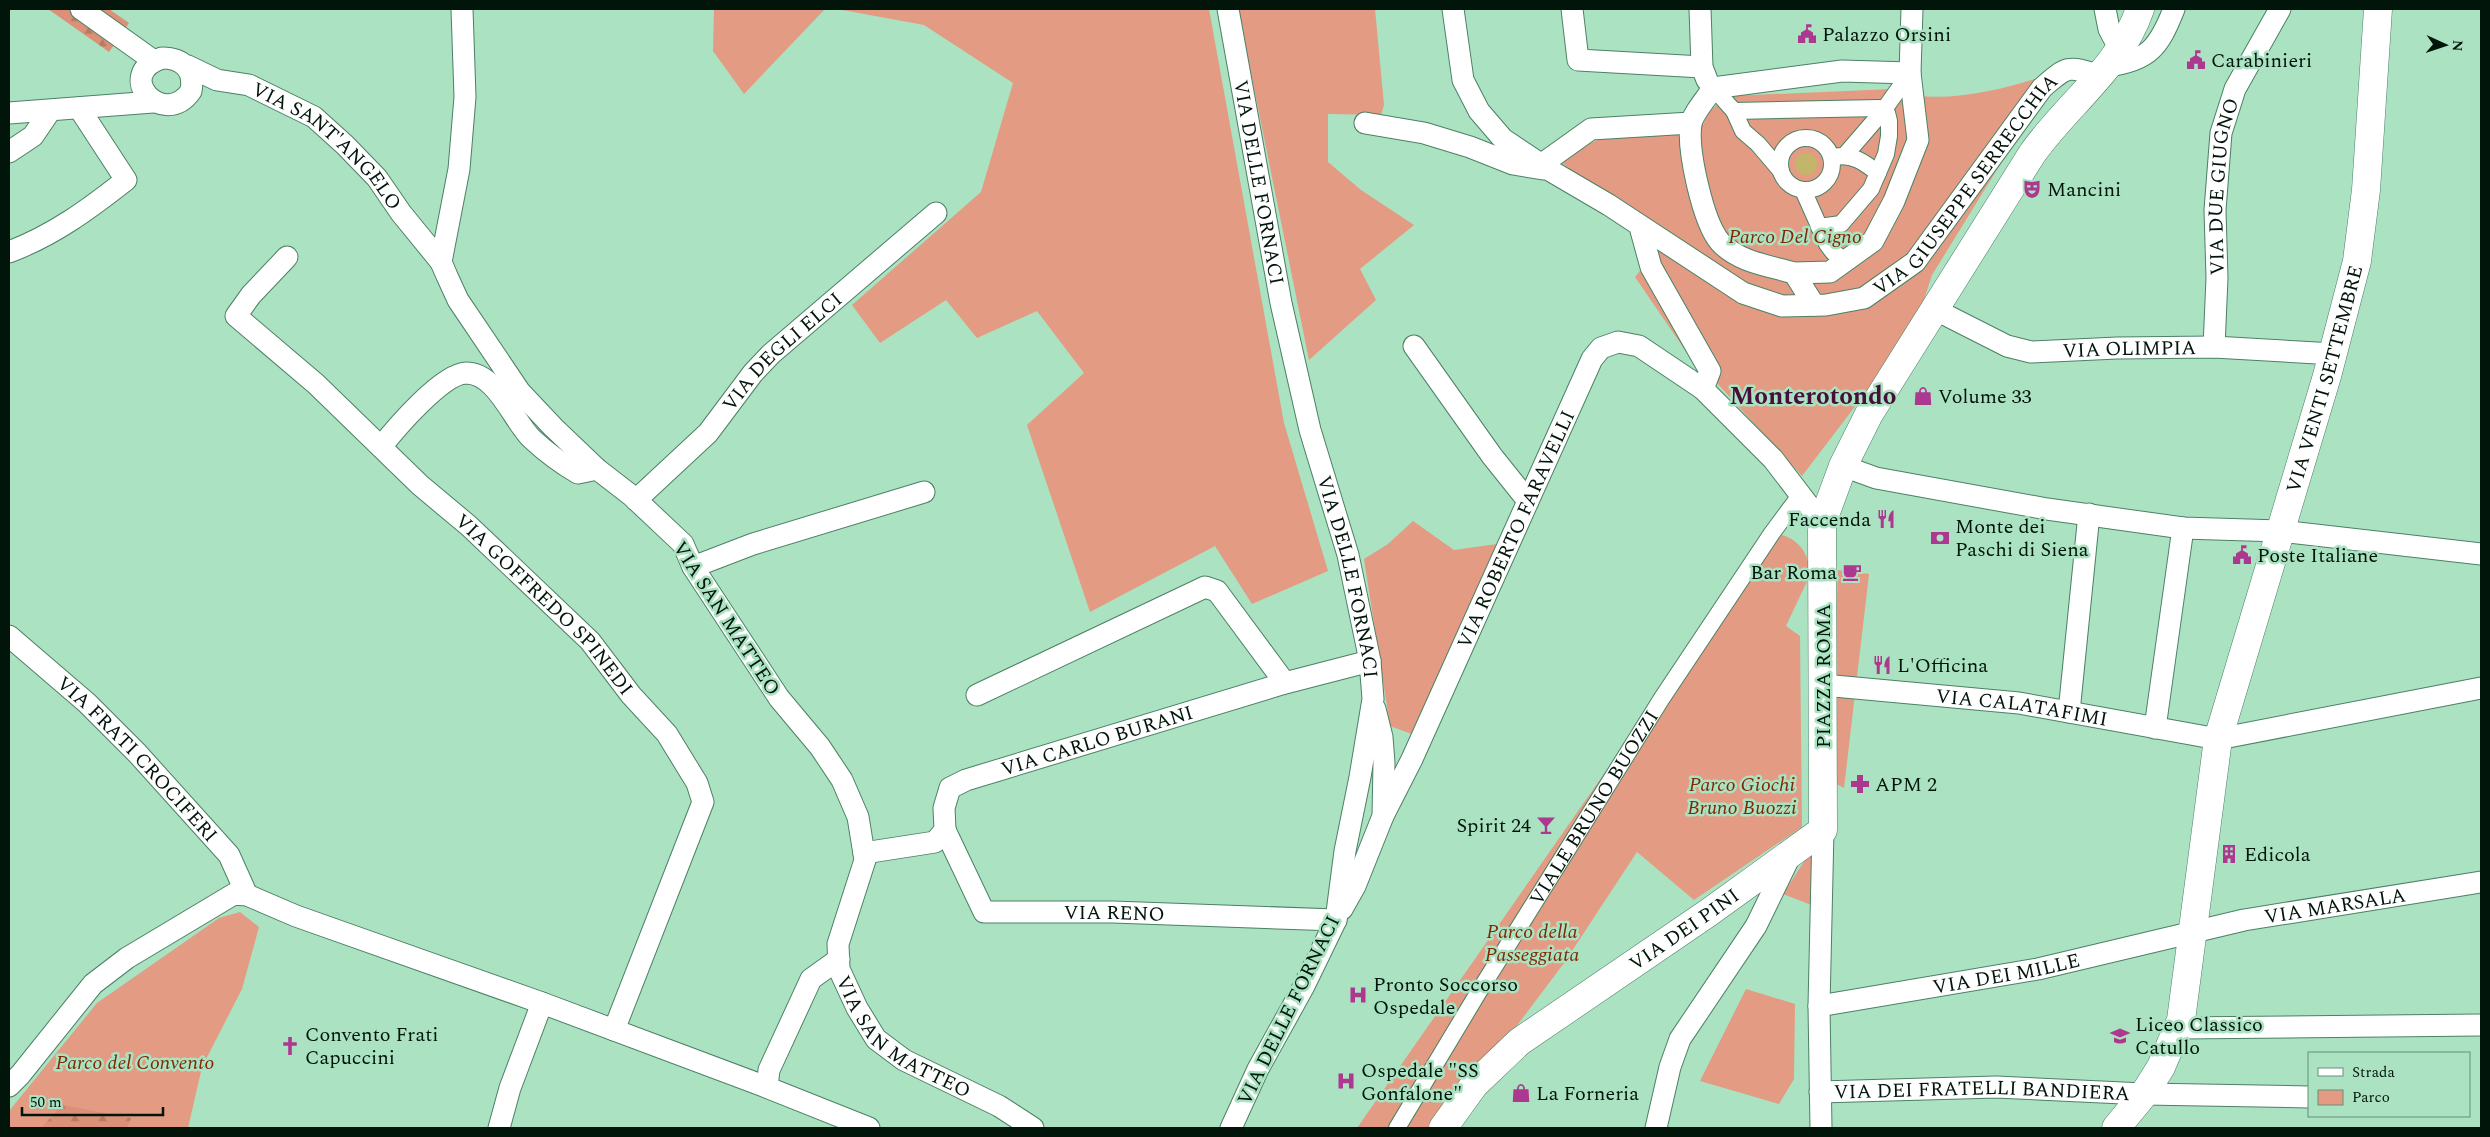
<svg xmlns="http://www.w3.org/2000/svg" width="2490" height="1137" viewBox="0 0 2490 1137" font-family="Spectral,serif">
  <defs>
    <pattern id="forest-firs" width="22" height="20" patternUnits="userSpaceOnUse" patternTransform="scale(1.25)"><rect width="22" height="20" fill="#db9077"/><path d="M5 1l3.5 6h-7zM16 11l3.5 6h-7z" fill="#ba7b66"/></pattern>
  </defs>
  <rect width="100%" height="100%" fill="#aae2c2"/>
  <path fill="#e39b83" d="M714,9h111l-81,85 -31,-43z
    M837,9h372l75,414 44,148 -76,33 -37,-58 -125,66 -63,-187 57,-52 -47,-62 -60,27 -31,-38 -66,43 -28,-38 129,-113 32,-109 -89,-58z
    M1238,9h137l9,96 -3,10 -53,-1v48l33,28 53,35 -54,44 16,31 -67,60z
    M2044,76l-38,79 -74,120 -9,28 -47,76 -74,97 -86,-94 -76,-155 -79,-65 1,-5 52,-25 71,-11 18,4c5,-14 13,-21 26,-29l163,-7c42,18 110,1 152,-13z
    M1644,266l54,103 -63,-92z
    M1413,521l41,29 50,-7 -87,193 -27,-10 -26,-167 24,-15z
    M1772,533c24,3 37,17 38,42l-24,51 14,10 2,191 -108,73 -57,-48 -73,111 -124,165h-83z
    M1838,570l31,4 -25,214 -15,-8z
    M1812,849l2,57 -31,-12z
    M240,912l19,15 -17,62 -40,78 -14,61h-179v-17l88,-108 122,-85z
    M1746,989l49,15 -1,75 -15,25 -79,-23z"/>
  <path fill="url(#forest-firs)" d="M48,9h61l20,14 -20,29z
    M62,1105h1l68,13 -4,10h-86z"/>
  <path fill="#c3b569" d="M1795 164a11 11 0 1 1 22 0a11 11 0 1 1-22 0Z"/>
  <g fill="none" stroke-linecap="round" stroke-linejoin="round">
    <g stroke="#4c8164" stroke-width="18">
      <g id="pedestrian">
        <path d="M1708,82l26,29 145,-3 8,5 2,8v15l-3,18 -15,35 -30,35 -22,3"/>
        <path d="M1734,111l9,20 15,13 23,27"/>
        <circle cx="1806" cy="164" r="26"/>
        <path d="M1845,155l38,-44 27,-38"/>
        <path d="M1835,157c17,-4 30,6 43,16"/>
        <path d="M1803,190l24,54 6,8 12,9"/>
        <path id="s1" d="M1397,1128l81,-135 184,-295 110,-165 29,-39"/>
      </g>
    </g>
    <g stroke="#4c8164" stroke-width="23">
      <g id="minor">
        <path d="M81,9l73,52"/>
        <path id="s2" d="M462,9l3,88 -6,72 -18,93 6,14 11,24 62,92 33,35 44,42 35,27 51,48 10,23 86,131 41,49 22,33 16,37 7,43 -27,84 1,25 18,39 19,31 28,21 95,46 34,22"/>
        <path id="s3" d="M1228,9l53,294 29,127 38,125 22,106 3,38 -13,78 -15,74 -9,69 -32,66 -46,83 -27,59"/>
        <path id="s4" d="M1453,9l10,71 16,31 24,28 48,32 58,34 134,88 39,13 44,-1 38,-7 51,-36 127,-174c25,-22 26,-23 58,-12"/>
        <path d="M1572,9l6,51 124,7"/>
        <path d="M1700,9l2,58 5,13"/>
        <path d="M2105,9l4,20 10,19"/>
        <path d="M162,58c21,0 33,12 29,33 -27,39 -79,-16 -29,-33z"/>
        <path id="s5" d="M188,66l29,14 32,5 65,32 31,28 32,33 24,35 40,49"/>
        <path d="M2107,66c42,-5 52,-19 67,-57"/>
        <path d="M1910,73l2,-64"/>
        <path d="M9,113l144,-11"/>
        <path d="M1365,123l59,10 46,14 43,17 30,5"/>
        <path d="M9,152l24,-16 17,-25"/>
        <path d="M1542,164l49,-35 100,-6"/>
        <path d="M1640,227l11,40 59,104 -7,18"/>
        <path d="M9,252c45,-17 80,-43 117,-72l-47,-72"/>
        <path id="s6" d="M287,257l-36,38 -15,21 80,68 104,101 49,41 121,115 41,54 36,39 30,49 6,19 -89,228"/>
        <path d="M1794,273l36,-1 43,-31 21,-40 24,-61 -8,-67 -68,-2 -129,17c-6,10 -20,25 -22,36 -4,26 12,98 29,118 18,20 50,24 74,31l20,32"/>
        <path id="s7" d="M1934,309l73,37 24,6 86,-4 97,-1 120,7"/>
        <path d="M1414,346l78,110 36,45"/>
        <path id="s8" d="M2214,347l3,-69 -2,-68 6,-77 14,-44 45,-80"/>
        <path d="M381,447c15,-19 61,-73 85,-74 31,0 47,48 66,66 14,13 30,25 46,34l19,-4"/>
        <path d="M1843,466l33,12 171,31 136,19 97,3 201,23"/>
        <path id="s9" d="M636,500l72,-67 45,-60 18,-19 165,-141"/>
        <path d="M693,567l60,-23 171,-52"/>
        <path id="s10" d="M9,636l78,67 50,50 92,102 18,40"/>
        <path id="s11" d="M1823,685l196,18 199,36 263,-51"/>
        <path d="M977,695l228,-108 12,4 68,92"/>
        <path d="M2069,712l20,-198"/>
        <path d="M2155,728l28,-200"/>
        <path id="s12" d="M1383,816l29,-57 180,-400 9,-11 17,-6 21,4 64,43 70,70 49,64"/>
        <path id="s13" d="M945,830l39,82h129l223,8"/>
        <path id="s14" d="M864,853l71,-11 10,-12 -1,-22 6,-20 16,-8 319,-97 85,-22"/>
        <path d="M1342,909l13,-23 28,-70 1,-53 -2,-26 -7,-28"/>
        <path id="s15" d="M1819,1006l219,-37 206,-49 237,-38"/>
        <path d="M2179,1028l302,-3"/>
        <path d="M9,1086l11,-11 73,-91 34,-26 107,-64 13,1 49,21 246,87 219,82 108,43"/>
        <path d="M767,1087l2,-17 42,-91 28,-20"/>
        <path id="s16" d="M1820,1092l176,-5 148,7 165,3"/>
        <path d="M499,1128l11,-40 32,-85"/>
        <path d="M1656,1128l14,-61 10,-28 76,-113 36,-74"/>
        <path d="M1821,1128l-2,-122 4,-176"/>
      </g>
    </g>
    <g stroke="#4c8164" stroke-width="29">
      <g id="secondary">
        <path id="s17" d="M1443,1128l31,-43 45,-43 189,-129 115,-83 -1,-307 21,-57 26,-52 163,-260c34,-49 88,-86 108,-145"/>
        <path id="s18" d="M2116,1128l28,-34 17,-27 20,-47 37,-281 109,-363 30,-115 9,-71 12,-181"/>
      </g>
    </g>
    <use href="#pedestrian" stroke="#fff" stroke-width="16"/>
    <use href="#minor" stroke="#fff" stroke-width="21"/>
    <use href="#secondary" stroke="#fff" stroke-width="28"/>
  </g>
  <defs>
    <g id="civic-bare" transform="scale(1.5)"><path d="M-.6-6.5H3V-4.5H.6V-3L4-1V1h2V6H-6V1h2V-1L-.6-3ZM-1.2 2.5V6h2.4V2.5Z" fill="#ad3890" stroke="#aae2c2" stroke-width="2.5" paint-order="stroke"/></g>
    <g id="theatre-bare" transform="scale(1.5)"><path d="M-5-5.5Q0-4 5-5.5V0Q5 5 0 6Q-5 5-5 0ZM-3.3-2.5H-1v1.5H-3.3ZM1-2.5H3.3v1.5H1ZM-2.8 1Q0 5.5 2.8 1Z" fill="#ad3890" stroke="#aae2c2" stroke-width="2.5" paint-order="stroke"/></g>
    <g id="shop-bare" transform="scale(1.5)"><path d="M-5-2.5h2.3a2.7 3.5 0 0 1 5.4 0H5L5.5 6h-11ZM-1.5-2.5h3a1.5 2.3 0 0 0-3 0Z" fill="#ad3890" stroke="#aae2c2" stroke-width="2.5" paint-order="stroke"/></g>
    <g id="restaurant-bare" transform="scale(1.5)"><path d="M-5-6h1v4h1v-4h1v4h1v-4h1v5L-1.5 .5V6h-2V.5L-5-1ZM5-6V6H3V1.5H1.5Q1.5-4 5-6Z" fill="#ad3890" stroke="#aae2c2" stroke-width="2.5" paint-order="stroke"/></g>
    <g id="bank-bare" transform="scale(1.5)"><path d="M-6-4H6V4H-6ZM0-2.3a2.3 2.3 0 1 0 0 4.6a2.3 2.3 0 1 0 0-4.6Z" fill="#ad3890" stroke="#aae2c2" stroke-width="2.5" paint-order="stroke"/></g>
    <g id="cafe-bare" transform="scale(1.5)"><path d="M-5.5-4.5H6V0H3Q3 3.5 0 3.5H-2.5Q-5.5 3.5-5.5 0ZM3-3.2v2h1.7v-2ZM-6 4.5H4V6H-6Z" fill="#ad3890" stroke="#aae2c2" stroke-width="2.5" paint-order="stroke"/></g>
    <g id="pharmacy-bare" transform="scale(1.5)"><path d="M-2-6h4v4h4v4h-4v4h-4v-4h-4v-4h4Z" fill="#ad3890" stroke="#aae2c2" stroke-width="2.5" paint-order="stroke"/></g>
    <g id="bar-bare" transform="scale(1.5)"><path d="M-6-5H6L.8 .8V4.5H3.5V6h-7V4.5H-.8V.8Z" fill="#ad3890" stroke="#aae2c2" stroke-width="2.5" paint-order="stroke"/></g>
    <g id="building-bare" transform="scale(1.5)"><path d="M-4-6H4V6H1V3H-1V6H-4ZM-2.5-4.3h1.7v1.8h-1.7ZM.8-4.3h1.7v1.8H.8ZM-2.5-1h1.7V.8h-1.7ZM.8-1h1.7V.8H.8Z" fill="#ad3890" stroke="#aae2c2" stroke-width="2.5" paint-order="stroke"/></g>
    <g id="hospital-bare" transform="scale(1.5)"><path d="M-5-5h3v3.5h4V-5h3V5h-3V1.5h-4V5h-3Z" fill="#ad3890" stroke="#aae2c2" stroke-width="2.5" paint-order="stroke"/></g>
    <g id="school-bare" transform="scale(1.5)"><path d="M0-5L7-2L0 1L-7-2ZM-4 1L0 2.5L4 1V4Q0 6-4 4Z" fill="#ad3890" stroke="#aae2c2" stroke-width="2.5" paint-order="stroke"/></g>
    <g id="church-bare" transform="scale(1.5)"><path d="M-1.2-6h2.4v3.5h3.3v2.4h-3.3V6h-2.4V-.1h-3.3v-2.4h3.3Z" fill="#ad3890" stroke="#aae2c2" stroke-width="2.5" paint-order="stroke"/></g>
  </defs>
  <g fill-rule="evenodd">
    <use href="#civic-bare" x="1807" y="34"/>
    <use href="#civic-bare" x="2196" y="60"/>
    <use href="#theatre-bare" x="2032" y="189"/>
    <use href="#shop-bare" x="1923" y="396"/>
    <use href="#restaurant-bare" x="1886" y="519"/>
    <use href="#bank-bare" x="1940" y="538"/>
    <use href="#civic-bare" x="2242" y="555"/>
    <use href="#cafe-bare" x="1852" y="572"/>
    <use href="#restaurant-bare" x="1882" y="665"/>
    <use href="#pharmacy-bare" x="1860" y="784"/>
    <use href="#bar-bare" x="1546" y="825"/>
    <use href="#building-bare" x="2229" y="854"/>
    <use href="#hospital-bare" x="1358" y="995"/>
    <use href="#school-bare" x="2120" y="1036"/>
    <use href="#church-bare" x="290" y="1046"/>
    <use href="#hospital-bare" x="1346" y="1081"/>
    <use href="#shop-bare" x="1521" y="1093"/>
  </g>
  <g text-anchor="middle" stroke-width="5" stroke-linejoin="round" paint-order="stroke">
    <g font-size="20" fill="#02150b" stroke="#aae2c2" text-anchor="start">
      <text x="1822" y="41">Palazzo Orsini</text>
      <text x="2211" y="67">Carabinieri</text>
      <text x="2047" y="196">Mancini</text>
      <text x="1938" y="403">Volume 33</text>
      <text x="1871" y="526" text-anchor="end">Faccenda</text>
      <text x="1955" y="533">Monte dei<tspan x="1955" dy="23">Paschi di Siena</tspan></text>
      <text x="2257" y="562">Poste Italiane</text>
      <text x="1837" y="579" text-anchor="end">Bar Roma</text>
      <text x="1897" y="672">L'Officina</text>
      <text x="1875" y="791">APM 2</text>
      <text x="1531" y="832" text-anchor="end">Spirit 24</text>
      <text x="2244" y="861">Edicola</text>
      <text x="1373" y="991">Pronto Soccorso<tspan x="1373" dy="23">Ospedale</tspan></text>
      <text x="2135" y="1031">Liceo Classico<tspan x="2135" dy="23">Catullo</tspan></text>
      <text x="305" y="1041">Convento Frati<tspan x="305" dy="23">Capuccini</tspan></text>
      <text x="1361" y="1077">Ospedale "SS<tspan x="1361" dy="23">Gonfalone"</tspan></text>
      <text x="1536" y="1100">La Forneria</text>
    </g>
    <g font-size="20" fill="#02150b" stroke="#aae2c2">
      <text dy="7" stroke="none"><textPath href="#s5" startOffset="165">VIA SANT'ANGELO</textPath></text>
      <text dy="7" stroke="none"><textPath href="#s3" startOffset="176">VIA DELLE FORNACI</textPath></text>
      <text dy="7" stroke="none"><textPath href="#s4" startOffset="706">VIA GIUSEPPE SERRECCHIA</textPath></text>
      <text dy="7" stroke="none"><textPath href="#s8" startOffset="161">VIA DUE GIUGNO</textPath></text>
      <text dy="7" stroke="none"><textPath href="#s7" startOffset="205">VIA OLIMPIA</textPath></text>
      <text dy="7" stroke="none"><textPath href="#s9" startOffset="209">VIA DEGLI ELCI</textPath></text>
      <text dy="7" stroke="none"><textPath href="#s18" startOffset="786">VIA VENTI SETTEMBRE</textPath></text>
      <text dy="7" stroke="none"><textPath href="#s12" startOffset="316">VIA ROBERTO FARAVELLI</textPath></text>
      <text dy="7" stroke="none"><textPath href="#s3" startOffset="581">VIA DELLE FORNACI</textPath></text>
      <text dy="7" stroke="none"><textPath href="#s6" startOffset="501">VIA GOFFREDO SPINEDI</textPath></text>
      <text transform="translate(727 618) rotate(57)" y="7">VIA SAN MATTEO</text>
      <text transform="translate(1823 676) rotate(-90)" y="7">PIAZZA ROMA</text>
      <text dy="7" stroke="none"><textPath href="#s11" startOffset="200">VIA CALATAFIMI</textPath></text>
      <text dy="7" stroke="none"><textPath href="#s14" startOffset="285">VIA CARLO BURANI</textPath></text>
      <text dy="7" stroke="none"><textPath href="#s10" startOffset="178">VIA FRATI CROCIFERI</textPath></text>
      <text dy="7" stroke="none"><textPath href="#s1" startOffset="376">VIALE BRUNO BUOZZI</textPath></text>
      <text dy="7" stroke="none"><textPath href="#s15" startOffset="526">VIA MARSALA</textPath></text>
      <text dy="7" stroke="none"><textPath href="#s13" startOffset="221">VIA RENO</textPath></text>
      <text dy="7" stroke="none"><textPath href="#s17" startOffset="315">VIA DEI PINI</textPath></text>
      <text dy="7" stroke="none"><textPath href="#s15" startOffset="190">VIA DEI MILLE</textPath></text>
      <text transform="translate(1288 1010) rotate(-64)" y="7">VIA DELLE FORNACI</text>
      <text dy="7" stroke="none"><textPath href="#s2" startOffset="1211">VIA SAN MATTEO</textPath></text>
      <text dy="7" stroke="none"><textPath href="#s16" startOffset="162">VIA DEI FRATELLI BANDIERA</textPath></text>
    </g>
    <g font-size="20" font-style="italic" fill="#802802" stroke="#aae2c2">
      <text x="1795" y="243">Parco Del Cigno</text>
      <text x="1742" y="791">Parco Giochi<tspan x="1742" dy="23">Bruno Buozzi</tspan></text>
      <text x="1532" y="938">Parco della<tspan x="1532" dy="23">Passeggiata</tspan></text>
      <text x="135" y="1069">Parco del Convento</text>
    </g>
    <g font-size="25" font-weight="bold" fill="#460e39" stroke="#aae2c2">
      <text x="1813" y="404">Monterotondo</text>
    </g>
  </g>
  <rect width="2490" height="1137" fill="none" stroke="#02150b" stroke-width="20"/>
  <rect x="2308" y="1052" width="162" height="65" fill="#aae2c2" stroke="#679079"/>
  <rect x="2318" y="1068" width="25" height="8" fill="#ffffff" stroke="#679079"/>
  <text x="2352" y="1077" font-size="15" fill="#02150b">Strada</text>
  <rect x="2318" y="1090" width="25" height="15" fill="#e39b83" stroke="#679079"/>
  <text x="2352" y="1102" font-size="15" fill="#02150b">Parco</text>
  <g transform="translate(2445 45) rotate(93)" stroke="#aae2c2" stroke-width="4" paint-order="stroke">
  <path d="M0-4L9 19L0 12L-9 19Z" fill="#02150b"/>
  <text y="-8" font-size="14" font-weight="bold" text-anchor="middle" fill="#02150b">N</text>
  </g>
  <path d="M22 1107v8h141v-8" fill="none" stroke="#02150b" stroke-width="2.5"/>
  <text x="30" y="1107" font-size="15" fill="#02150b" stroke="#aae2c2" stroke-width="4" paint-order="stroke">50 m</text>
</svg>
